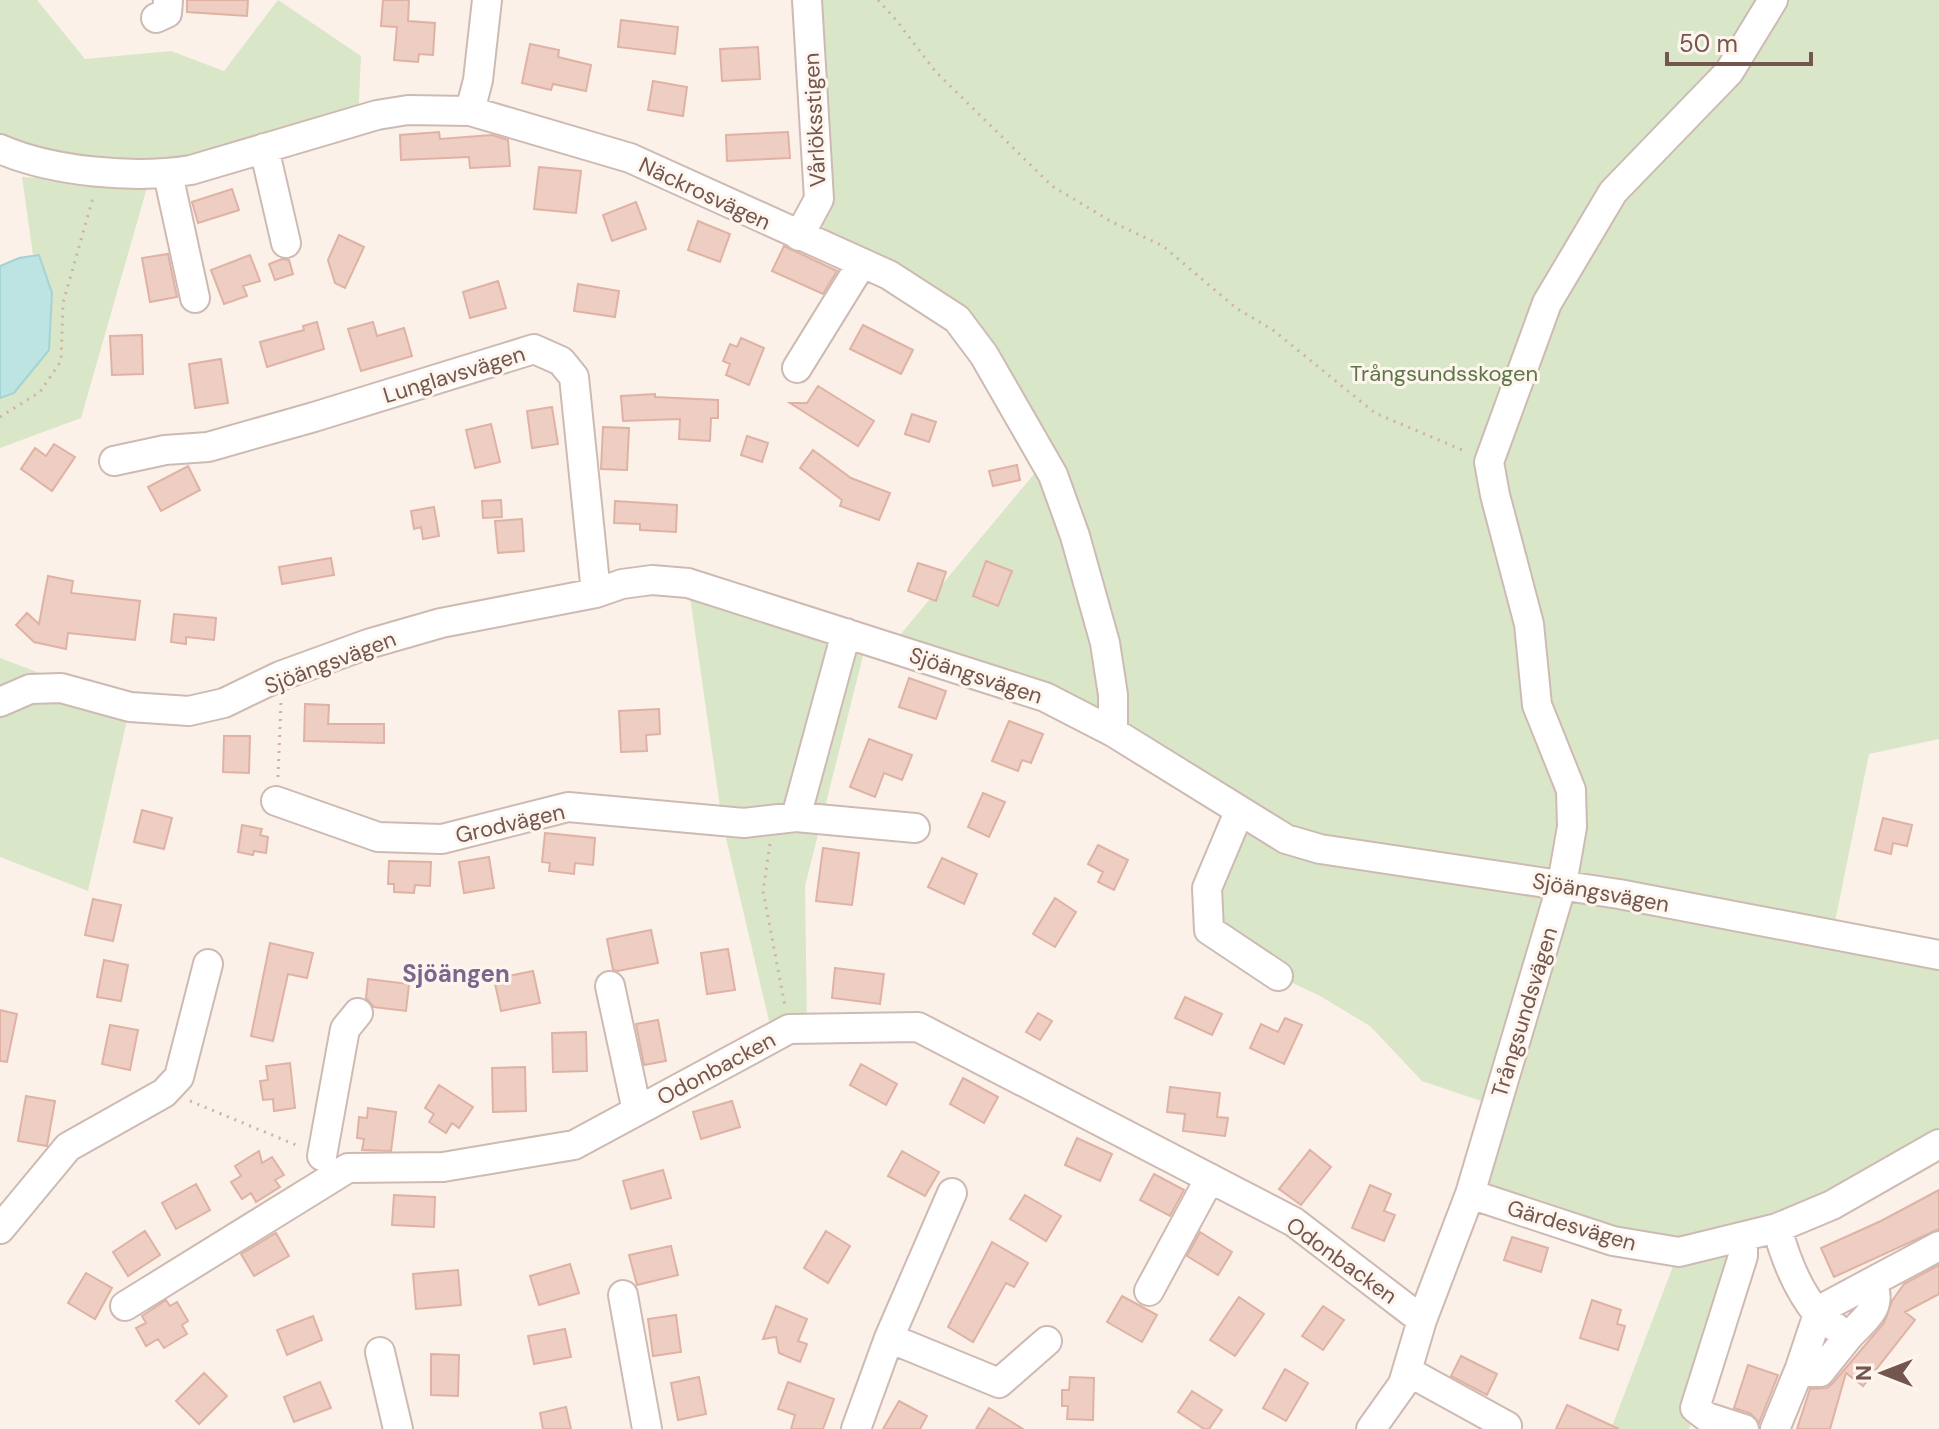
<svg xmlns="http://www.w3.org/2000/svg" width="1939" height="1429" viewBox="0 0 1939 1429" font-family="'DM Sans',sans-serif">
  <rect width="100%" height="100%" fill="#fbf1e8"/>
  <path fill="#d9e7c8" d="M0,0h37l48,59 86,-8 53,20 54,-71 83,56 -3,64 -167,50 -191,-21z
    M807,0h1132v739l-70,15 -34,168 104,33v190l-183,89 -67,195h-78l67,-176 -208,-59 26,-88 -74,-25 -52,-55 -50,-30 -42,-20 -69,-46 30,-118 -126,-80 -223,-85 154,-185 -87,-143 -158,-83 20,-37z
    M22,177l126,7 -67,234 -81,30v-169l34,-17z
    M688,583l179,57 -62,246 2,143 -34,9 -51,-217z
    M0,658l130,49 -42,184 -88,-34z"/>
  <path fill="#bee3e3" stroke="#a5d3d4" stroke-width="2" d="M39,255l13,38 -3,57 -35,43 -14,5v-132l19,-8z"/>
  <path fill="#eecdc2" stroke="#dfb2a4" stroke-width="2" d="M187,0h61l-1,16 -60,-4z
    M383,0h26l-1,21 27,2 -2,32 -14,-1 -1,8 -24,-2 3,-33 -16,-1z
    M621,20l57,7 -3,27 -57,-7z
    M530,44l29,6 -1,7 33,8 -5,26 -33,-7 -2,6 -29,-7z
    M758,47l2,32 -38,2 -2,-32z
    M653,81l34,6 -4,29 -35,-6z
    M439,132l1,7 52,-4 16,5 2,26 -40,2 -1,-11 -68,3 -1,-25z
    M788,132l2,26 -63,3 -1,-26z
    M539,167l42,4 -5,42 -42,-4z
    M232,189l7,21 -41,13 -6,-21z
    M636,202l10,27 -34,12 -9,-26z
    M698,221l32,13 -10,28 -32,-12z
    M339,235l25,12 -19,41 -10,-5 -7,-23z
    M784,246l53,25 -14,23 -51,-23z
    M168,254l9,43 -27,5 -8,-44z
    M250,255l10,26 -17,5 4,10 -23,8 -13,-34z
    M282,259l7,1 4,14 -18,6 -6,-16z
    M498,281l8,27 -36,10 -7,-26z
    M578,284l41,7 -4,26 -41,-6z
    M317,322l7,27 -57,18 -7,-25 44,-12 -1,-4z
    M373,322l4,14 27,-8 8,28 -51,15 -13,-42z
    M863,325l50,25 -12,24 -51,-25z
    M142,335l1,39 -31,1 -2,-39z
    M741,338l23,10 -15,37 -23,-10 4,-11 -7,-3 7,-17 7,3z
    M221,359l7,44 -33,5 -6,-44z
    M818,386l56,35 -16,25 -68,-43h17z
    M655,394v3l63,3v18h-7l-1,23 -31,-2 1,-20 -57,2 -2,-25z
    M552,407l6,37 -26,4 -5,-37z
    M912,414l24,8 -7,20 -24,-8z
    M491,424l9,38 -25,6 -9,-38z
    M603,427l26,1 -2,42 -26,-1z
    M747,436l21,7 -6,19 -21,-7z
    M54,444l21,13 -23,34 -31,-22 14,-21 11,8z
    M813,450l38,28 39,15 -11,27 -39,-14 2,-6 -42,-32z
    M1017,465l3,15 -27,6 -4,-15z
    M188,466l12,24 -39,21 -13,-24z
    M501,500l1,17 -19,1 -1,-17z
    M615,501l62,4 -1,27 -36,-2v-6l-26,-1z
    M434,507l5,29 -16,3 -2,-12 -7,2 -3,-18z
    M522,519l2,32 -26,2 -3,-32z
    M331,558l3,17 -52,9 -3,-17z
    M986,561l26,10 -14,35 -25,-10z
    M918,563l28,9 -10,29 -28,-10z
    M48,576l25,5 -2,12 69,8 -5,39 -67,-7 -2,16 -32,-7 -18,-17 11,-12 12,11z
    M174,614l42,4 -2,22 -28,-3v7l-15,-2z
    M909,678l37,13 -10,28 -37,-12z
    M305,704l24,1 -1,19h56v19l-80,-2z
    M659,709l1,25 -14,1 1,16 -26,1 -2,-41z
    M1009,721l34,13 -12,29 -9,-3 -4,11 -26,-10z
    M224,736h26l-1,37 -26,-1z
    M869,739l43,16 -10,25 -18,-7 -9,24 -25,-10z
    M983,793l22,9 -16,35 -21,-10z
    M142,810l30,8 -8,31 -30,-7z
    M1883,818l29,7 -5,21 -14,-3 -2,11 -16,-4z
    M242,825l20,4 -2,6 8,2 -2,16 -12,-2 -1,4 -15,-3z
    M545,833l50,5 -2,27 -18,-2 -1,11 -25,-3 1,-8 -8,-1z
    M1098,845l30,15 -14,30 -16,-8 5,-10 -15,-8z
    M823,848l36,5 -7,52 -36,-4z
    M489,857l5,31 -30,5 -5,-31z
    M942,858l35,16 -13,30 -36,-17z
    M389,861l42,1 -1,24 -15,-1 -1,8 -20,-1v-8h-6z
    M1055,898l21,14 -21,35 -22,-13z
    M93,899l28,6 -8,36 -28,-6z
    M651,930l7,33 -40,8 -5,-1 -6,-31z
    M270,943l43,10 -6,25 -19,-4 -15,67 -22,-5z
    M728,949l7,41 -28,4 -6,-41z
    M104,960l24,5 -7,36 -24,-4z
    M835,968l49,6 -4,30 -48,-6z
    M533,971l7,32 -39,8 -7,-32z
    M368,979l41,5 -3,27 -32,-4 -8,-9z
    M1185,997l37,17 -10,21 -37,-17z
    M0,1010l17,4 -10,48 -7,-1z
    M1038,1013l14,8 -12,19 -14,-8z
    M1285,1018l17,7 -18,39 -34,-16 11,-24 17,8z
    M658,1020l8,41 -22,4 -8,-41z
    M110,1025l28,5 -8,40 -28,-6z
    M586,1032l1,39 -34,1 -1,-39z
    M290,1063l5,45 -21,3 -1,-12 -10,1 -3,-19 8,-1 -2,-14z
    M861,1064l36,20 -11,21 -36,-20z
    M525,1067l1,44 -33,1 -1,-44z
    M963,1078l35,19 -14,26 -34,-19z
    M439,1085l34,22 -14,21 -7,-5 -6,10 -17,-11 5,-8 -9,-6z
    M1170,1087l50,6 -3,24 11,1 -3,18 -42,-5 2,-17 -18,-2z
    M26,1096l29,5 -8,45 -29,-5z
    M732,1101l8,26 -39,12 -8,-27z
    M368,1108l28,4 -5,39 -29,-1 2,-11 -7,-1 2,-21 8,1z
    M1077,1138l35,16 -12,27 -35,-16z
    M1310,1150l21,17 -30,38 -22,-16z
    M259,1151l3,12 10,-6 12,18 -9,5 5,7 -24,15 -5,-9 -9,6 -11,-17 10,-6 -6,-10z
    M902,1151l37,21 -14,24 -37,-20z
    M663,1170l8,28 -40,11 -8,-28z
    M1154,1174l30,16 -14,26 -30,-16z
    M196,1184l14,26 -34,19 -14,-26z
    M1370,1185l21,9 -7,17 11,4 -11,26 -32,-13z
    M1939,1190v39l-105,48 -13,-29 60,-27z
    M394,1195l41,2 -1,30 -42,-2z
    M1025,1195l36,21 -15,25 -36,-22z
    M145,1231l15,24 -32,21 -15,-24z
    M826,1231l24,15 -22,37 -24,-15z
    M1200,1232l32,20 -14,23 -31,-19z
    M276,1233l13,23 -35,20 -13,-22z
    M1512,1237l36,11 -7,24 -37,-12z
    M992,1242l36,21 -14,24 -8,-4 -33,59 -25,-15z
    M671,1246l7,29 -41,10 -8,-30z
    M570,1264l9,29 -40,12 -9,-29z
    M1939,1265v29l-34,18 10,8 -52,66 -17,-13 -16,56h-33l13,-40 17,-1 6,-5 51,-60 8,-22 12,-17z
    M458,1270l3,35 -45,4 -3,-35z
    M86,1273l26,15 -17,31 -27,-16z
    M1122,1296l35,19 -15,27 -35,-20z
    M1239,1297l25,17 -29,42 -25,-16z
    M166,1300l4,6 7,-4 11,19 -6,4 5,9 -23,14 -6,-9 -12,7 -10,-18 10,-5 -4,-7z
    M1592,1300l29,10 -4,14 8,2 -7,24 -38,-12z
    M776,1306l31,13 -9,22 9,3 -7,18 -21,-9 -3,-16 -13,2z
    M1323,1306l21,14 -21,30 -21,-14z
    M676,1315l5,37 -28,4 -5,-37z
    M313,1316l9,24 -35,15 -10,-25z
    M565,1329l6,28 -37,7 -6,-28z
    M431,1354l28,1 -1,41 -27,-1z
    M1461,1356l36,18 -10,21 -36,-19z
    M1748,1365l30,10 -19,48 -9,-10 -16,-5z
    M1285,1369l23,14 -22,38 -23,-13z
    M204,1373l23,23 -28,28 -23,-23z
    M699,1377l7,37 -28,6 -7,-37z
    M1070,1377l24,1 -1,42 -26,-1 1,-13h-6v-16h7z
    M320,1382l11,26 -37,14 -10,-25z
    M788,1382l46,17 -11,30h-32l4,-14 -17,-6z
    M1192,1391l30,19 -13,19h-5l-26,-17z
    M899,1401l28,15 -7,13h-37z
    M1567,1405l52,24h-63z
    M566,1407l5,22h-28l-3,-16z
    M989,1408l34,21h-47z"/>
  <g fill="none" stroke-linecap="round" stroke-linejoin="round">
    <g stroke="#cebab2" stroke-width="32">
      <path id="minor" d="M156,18l11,-5 1,-13
        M470,111l8,-31 9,-80
        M264,148l22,95
        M0,149c53,23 135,30 191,21l186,-55 31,-5 62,1 160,47 259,117 68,44 27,36 69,120 22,61 30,107 8,52v37
        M168,174l27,124
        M799,236l20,-37 -12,-199
        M797,368l65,-105
        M114,461l51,-11 43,-3 106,-30 220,-68 27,12 13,16 22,216
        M0,702l30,-13 31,-1 69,19 59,4 35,-8 56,-27 88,-32 73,-21 155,-30 26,-9 30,-4 36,3 357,114 68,35 173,107 34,10 299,45 320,61
        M276,801l102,36 64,2 126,-32 176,16 52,-6 119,11
        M1239,812l-32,76 2,42 69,46
        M796,817l50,-184
        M610,986l27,125
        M322,1156l23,-127 13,-16
        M1470,1194l143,47 66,11 98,-24 55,-23 107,-61
        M1777,1228c8,29 21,63 41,86l5,-6 116,-62
        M0,1229l68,-82 96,-54 15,-16 29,-113
        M1743,1237v19l-48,152 12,9 37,12
        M1149,1291l61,-113
        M623,1295l24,134
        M125,1306l223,-138 95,-1 131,-22 215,-116 129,-2 376,195 128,98
        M1848,1337l-28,35h-10l-10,-4 18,-54 30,23c16,-18 36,-29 24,-54
        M889,1338l110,45 48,-42
        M380,1352l18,77
        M1407,1371l100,55
        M856,1429l33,-91 63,-145
        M1371,1429l32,-45 19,-64 48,-126 92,-310 10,-57 -1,-37 -34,-85 -8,-81 -34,-129 -6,-33 58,-159 66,-111 116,-120 44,-72
        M1775,1429l25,-61"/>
    </g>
    <path stroke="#d3b0a5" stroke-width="3" stroke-dasharray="2 6" stroke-linecap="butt" d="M878,0l19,21 38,50 117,115 60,36 51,24 73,62 37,22 102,83 92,39
      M0,417l40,-25 21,-31 2,-58 31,-109
      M278,777l3,-76
      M770,844l-7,47 22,115
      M190,1101l111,46"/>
    <use href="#minor" stroke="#fff" stroke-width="28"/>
  </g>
  <g text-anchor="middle" stroke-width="6" stroke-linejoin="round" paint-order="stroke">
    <g font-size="22" fill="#73564e" stroke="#fdf5ee">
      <text transform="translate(814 120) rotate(-93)" y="8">Vårlöksstigen</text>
      <text transform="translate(705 193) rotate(25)" y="8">Näckrosvägen</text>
      <text transform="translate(454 374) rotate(-17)" y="8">Lunglavsvägen</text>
      <text transform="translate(330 662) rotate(-21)" y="8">Sjöängsvägen</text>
      <text transform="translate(976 675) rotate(18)" y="8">Sjöängsvägen</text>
      <text transform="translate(510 823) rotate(-13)" y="8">Grodvägen</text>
      <text transform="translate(1601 892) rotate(10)" y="8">Sjöängsvägen</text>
      <text transform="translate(1524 1012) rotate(-73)" y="8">Trångsundsvägen</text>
      <text transform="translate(716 1068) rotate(-28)" y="8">Odonbacken</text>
      <text transform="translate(1572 1225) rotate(16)" y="8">Gärdesvägen</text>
      <text transform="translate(1342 1260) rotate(36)" y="8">Odonbacken</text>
    </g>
    <g font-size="22" fill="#5d7847" stroke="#fdf5ee">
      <text x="1444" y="381">Trångsundsskogen</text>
    </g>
    <g font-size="24" font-weight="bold" fill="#7b668e" stroke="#fdf5ee">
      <text x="456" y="982">Sjöängen</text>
    </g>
  </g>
  <g transform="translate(1883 1373) rotate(270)" stroke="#fdf5ee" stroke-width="6" paint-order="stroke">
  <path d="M0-6L14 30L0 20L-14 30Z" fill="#73564e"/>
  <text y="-12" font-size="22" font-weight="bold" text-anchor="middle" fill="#73564e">N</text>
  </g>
  <path d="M1667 52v12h144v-12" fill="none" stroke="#73564e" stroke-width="4"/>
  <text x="1679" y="52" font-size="24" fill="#73564e" stroke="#fdf5ee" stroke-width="6" paint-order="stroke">50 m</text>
</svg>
